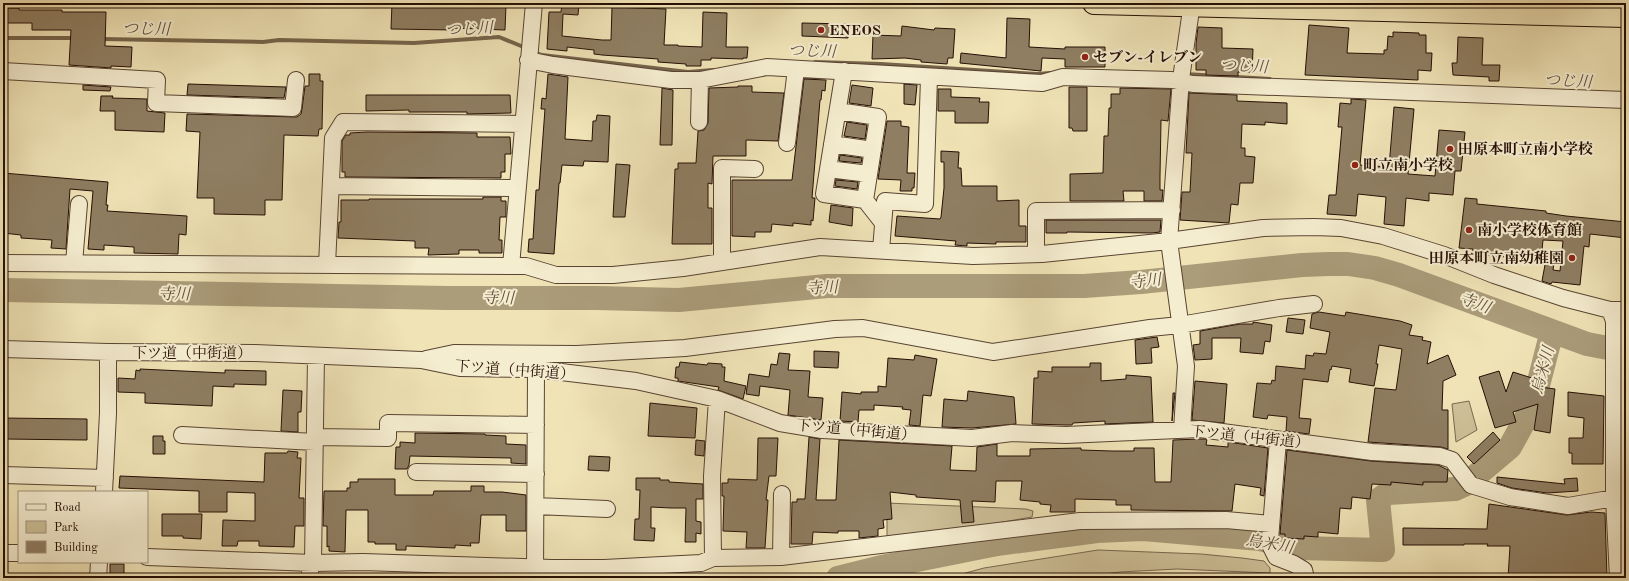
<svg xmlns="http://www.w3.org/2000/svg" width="1629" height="581" viewBox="0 0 1629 581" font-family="'Old Standard TT','Noto Serif JP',serif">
  <rect width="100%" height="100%" fill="#f0e4b7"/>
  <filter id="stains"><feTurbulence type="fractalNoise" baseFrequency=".005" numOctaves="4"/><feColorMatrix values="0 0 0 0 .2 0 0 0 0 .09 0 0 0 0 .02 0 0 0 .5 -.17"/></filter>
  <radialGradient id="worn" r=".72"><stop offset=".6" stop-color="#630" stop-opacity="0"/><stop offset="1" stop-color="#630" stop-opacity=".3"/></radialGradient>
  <path fill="#cec099" stroke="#7a684f" d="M1469,401l8,29 -21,12 -4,-38z
    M887,503l139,6 7,2 -1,6 -145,25z
    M1098,550l103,4 41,4 22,3 6,7v5l-93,-4 -57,3 -50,6h-123l37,-10z"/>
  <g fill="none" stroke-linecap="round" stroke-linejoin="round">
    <path stroke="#76644b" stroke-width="4" d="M3,38h72
      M102,39l161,3 16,-2 135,3 85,-6 27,11
      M534,52l8,3 146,17 25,-2
      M815,62l66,2 156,10 13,-1
      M1185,74l85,5"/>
    <path stroke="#ab9c7a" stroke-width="24" d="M3,290l444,8h149l83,2 148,-14h257l57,-4 161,-17 27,-1h19l27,4 24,7 188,69 21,4 18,2
      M838,578l44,-11 115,-23 100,-13 46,-2 117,10 38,9 85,2 -5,-50 10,-7 67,-4 11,-5 44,-37 23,-42 19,-74"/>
  </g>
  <path fill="#8f7e62" stroke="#260f05" d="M392,3l114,2 -1,25 -52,-2v2l-62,-1z
    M562,4l17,1 -1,10 -15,-1 -1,22 40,4h9l1,-33 54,2 -2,36h14v1l24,1 1,-35 24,1 -1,34h22l-1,11h-4v1l-32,-1v2h-10v6h-15v-2l-28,-2v-3l-56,-4 -8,-1v-4l-27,-3v4l-20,-2 2,-37h12z
    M3,8h16v2h43v2h44l-1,34 27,1 -1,20 -20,-1v2l-42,-3 2,-35h-39v-7h-29z
    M1007,18l23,1 -1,28 36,2v-2h40v20h-40v-8l-23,-1 -1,13 -81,-8 1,-10 45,5z
    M802,23l47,1 -1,14 -46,-2z
    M1309,25l40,3 -2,25 37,1v-4h3l1,-14 5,1v-5l26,1v2h7v18h6l-1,18 -13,-1v10l-113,-5z
    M902,26l32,4 1,-2 20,1 -2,29h-5l-1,6 -26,-2v-2l-16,-2 -33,1 1,-24 28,1z
    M1198,27l24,1v20l31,1 -1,23h-14v4l-32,-1v-5h-10v-26z
    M1458,37l25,1 -1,27h18l-1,16h-10v-4l-36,-2 -1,-12h5z
    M309,74h11v7h3l-1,48h-3l-1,7 -34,-1 -2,65h-17v15l-51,-1v-16h-17l3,-66 -14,-1 1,-17 110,3 4,-3 1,-5 3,-23h4z
    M548,74l20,3 -3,62 27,2 1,-20h3l1,-6 13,1 -2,46 -24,-1 -1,5 -21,-1 -2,18h-1l-5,71 -26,-2 1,-13h4l3,-49h3l6,-81h-4l1,-11 4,1z
    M804,79l22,1 -1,11 -3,-1 -1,10h-1l-8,98h3l-2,23 -2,-1v5l-18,-2v3l-21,-2 -1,8h-16v5l-23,-1v-56h60z
    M188,84l98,3 -2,11 -97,-3z
    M904,84l13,1 -2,20 -11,-1z
    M83,85l28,2 -1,4 -27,-1z
    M852,85l21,3 -2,18 -22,-3z
    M738,86h14v6l32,1 -6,48 -32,-1v16h-33l-1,28 -4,-1v25h4v36h-40l3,-75h3v-6h18l2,-32 6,-1 4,-7 1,-35 29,-1z
    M1069,87h18v44h-14l-1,-3h-3z
    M662,88l11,2 -1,55h-12z
    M1120,88l51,1 -3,32 -7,-1 -1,56v14h3l-1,11h-18v-10h-21l1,10h-54v-27l33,-1 1,-37h4l1,-28h2v-14h9z
    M938,89h13v8l29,1 -1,4h10l-1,21h-33v-12h-17z
    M1189,93l48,2v6l50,2v21l-22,-2v3l-23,-1 -1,24h4v8l10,1 -2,26h-13l-2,22 -7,-1 -2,19 -49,-3 2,-28h8l2,-39h-6z
    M366,95h144l1,18 -44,1v-2h-58v-2l-43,1z
    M101,96h12l-1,2 35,1v12l18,2 -1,19 -49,-2v-19h-15z
    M1351,99l15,1 -6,65 29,2 5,-60 20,2 -6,65 27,2 4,-46 26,2 -4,39h-6l-2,24 -24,-2v8l-23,-3 -2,28 -20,-2 2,-27 -28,-3 -2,22 -29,-2 2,-19h7l6,-68h-4l2,-24 11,1z
    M887,121h14v5l8,1 -2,46h8l-1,15h-2v3h-12l1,-11 -23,-1z
    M847,122l20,3 -2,14 -21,-3z
    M367,132l110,1v4h33l1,17h-6v18h-4v6l-156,-1v-5h-3v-31l4,-6h4v-2z
    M941,151l18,1 -1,16h3l1,18h35v15l22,-1v26h7v16h-30v2l-29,-1v3l-12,-1 1,-4 -61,-5 2,-20 43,3 1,-2 3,-29v-26h-3z
    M840,155l22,3 -1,5 -22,-2z
    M616,164l14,1 -5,52h-12z
    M3,173l105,9 -2,23h2l-1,6 80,5 -1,19 -7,-1 -1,20 -44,-1v-6l-30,-2v5l-16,-1 5,-58 -23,-2 -4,60 -15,-1 1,-8 -31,-2v-3l-18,-2z
    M836,180l22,2 -1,7 -22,-3z
    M483,197h18v4h5v16h-6l-1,23h3v13h-23v-3h-20v4l-31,1 1,-7h-14v-7l-77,-3 1,-16h2v-22h28v-1h114z
    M1465,198l12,1v5l69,7v2l20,3 60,6v16l-36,-4 -1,13 -5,-1 -4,39 -28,-3 -1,2 -9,-3 5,-27 8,1 -2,15 7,1 3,-30 -20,-1 -2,20 -69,-6 1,-5 -14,-1z
    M831,205l22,3 -1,18 -23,-4z
    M1046,220h115l-1,12 -8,1 -85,-1v1h-21z
    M1319,312l26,4 1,-4 54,9 12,4 -3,10 14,2 -1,3 9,2 -4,22 21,-9 8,20 -13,6 -1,29h6v39l-7,-2 -73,-5 7,-54 21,2 6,-41 -23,-4 -3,19h2l-4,22 -25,-4 2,-13 -19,-3 -1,4 -1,-1 -2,13 -25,-3 -4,39 12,1 -2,15 -23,-3 1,-14 -19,-2 -1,4 -14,-2 4,-34 14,1 1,-4 3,1 1,-15 29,3 1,-14 7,1 1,-3 12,1 4,-22 -20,-4 2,-14z
    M1288,318l17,2 -2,14 -17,-2z
    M1253,322l19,3 -2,17 -5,-1 -2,13 -23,-2 1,-14h-29v21l-17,1 -2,-15 7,-1v-13l40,-7h13z
    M1157,337l2,10 -8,1 1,15 -16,1 -1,-24z
    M814,351l25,1 -1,16 -24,-1z
    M779,353l11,1 -2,16 22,1 -2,26 15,1 -2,22 -33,-5 2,-25 -30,-4 -1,10 -13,-2 3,-20 20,3 2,-13 6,1z
    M915,355l22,4 -6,37 -8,-1 -3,31 -11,-1 2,-15 -9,-1 1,-2 -29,-2v5h-15l-1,12 -18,-1 2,-29 19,2v-2h17v-6l8,1 2,-29 26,2z
    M680,362l27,3 1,-2 14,1v3h3l-1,14 22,5 -3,13 -25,-9 1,-3 -41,-6v-3h-3l1,-11h3z
    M1090,363h11v18l25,-2v-4l25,2 2,45 -48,2v-3l-32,2 -1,2h-6l-34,-1 2,-46h4v-7l14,1v-5h38z
    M140,369l85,4v-3l41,1v14l-32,-1v3l-21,-1 -1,20 -67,-3v-10l-27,-1v-14l17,1 1,-9 4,1z
    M1499,371l7,21 7,-20 22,7 -2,7 22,3 -5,44 -16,-3 4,-26 -25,8 3,10 -21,6 -16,-51z
    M1195,381l32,3 -3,39 -32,-3z
    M283,390l19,1 -1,21h-3v20l-17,-1z
    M968,391l46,6 2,27 -44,4 -30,-1 2,-28 23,2z
    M1568,392l36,4 -1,68h-31v-11h-3v-15h14l1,-20 -16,-2z
    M1173,393h2l-3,28z
    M1624,399h2v13l-2,-1z
    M650,403l47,5 -2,30 -47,-2z
    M3,418l84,1v21l-84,-1z
    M1493,432l7,8 -26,24 -7,-7z
    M415,433l70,1v1l21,1v8l20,1v19l-15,-1v-5l-101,-2 -1,9 -2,4h-12l1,-22h4v-5l15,1z
    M153,436h10v5h2v13h-12z
    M809,437l11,2 -4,61h20l3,-60 113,6 -2,24 26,1 1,-24 20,-3v12h33v-7l51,-1v2l31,1h22v-3h20l1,34h16l2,-42 27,-1h7l-1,6 22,2v-5l40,6 -4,48 -4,-1 1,-7 -26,-4 -3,27 -101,-1v-5h-15v-5l-41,-1v13h-25l1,-7 -11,-1v-2l-20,-2 2,-19h-26l-1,21 -23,-1 2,21 -12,1 -2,-23 -44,-3v-2l-26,-3 2,27 -9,1 1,8 -6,1v7l-19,2v-7h-21v2l-25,-1 -1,12h-21l1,-42h5v-3h8z
    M758,438h20l-2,38h-7l-3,24h2l-3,48h-19l1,-16 -24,-1 1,-35h-2v-13h6v-4l29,1z
    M696,440l9,1 -1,15 -9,-1z
    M1287,450l84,11 67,4 10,5 -1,12h-24v3l-32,-3v3l-19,-1 -2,15 -18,-2 -1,12 -11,-1 -2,26 -20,-2v5l-14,-1v3l-19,-1v-4h-5z
    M288,451l10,1 -1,6h4l-2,40h5v28h-9l-1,21 -35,-1v-5h-21l-1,5h-15l1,-26 32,1v-28l-28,-1v20h-28v-21l-80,-3 1,-12 144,6 1,-29h22z
    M589,456l21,1 -1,14 -21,-1z
    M1497,477l68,7 -1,-5 13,-1 1,13 -31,2 -35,-5 -15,-5z
    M636,478h24v2h9v2l34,2v15h-7v22l5,1v12l-5,-1v9h-11l1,-34h-15l-20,-1v21h4l-1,13 -20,-1 1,-21h4l1,-29h-4z
    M358,479h37v16h38l1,-4h37v-5h13v6h18l24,3v36h-20v-16h-25l-2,28h-9l1,3 -16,-1v3l-49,-2v4h-10v-6h-21v-2h-7v-32h-22l-1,42 -16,-1v-5l-2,1v-21h-4l1,-35h23v-3h3v-6h8z
    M1489,504l78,11 24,-3 14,1 2,65h-99l2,-32h-23l1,-2h-24v1h-61v-17l84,1z
    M162,514h40l-1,25 -18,-1v-2h-21z
    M110,564h14v11l-14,-1z"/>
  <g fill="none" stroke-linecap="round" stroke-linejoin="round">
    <g stroke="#584432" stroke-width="18">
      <path id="minor" d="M528,60l25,5 118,15h29l67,-13 275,16 21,-6 109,3 21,4 433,16
        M3,71l154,9 -1,23 137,5 3,-28
        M844,71l-20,123 41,6 18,23
        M838,111l40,6 -13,83
        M699,122l1,-42
        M787,143l9,-74
        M832,144l41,6
        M828,169l41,5
        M331,186l186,2
        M881,250l4,-49 40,3 4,-127
        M1036,254v-43l136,-1
        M722,261v-93l33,1
        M3,263l523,3 30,9h57l70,-7 137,-21 153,9 69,-2 127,-13 94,-13 51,-1 27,1 42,8 61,19 50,20 69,23 47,12h16
        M74,263l5,-59
        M327,265l6,-127 10,-16 179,2
        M511,266l23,-263
        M1610,310l4,11v177l4,80
        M3,349l105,3 147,1 166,7 39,8 76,1 100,12 81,18 63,24 42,7 150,8 40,-5 54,2 134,-6 172,23 68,4 12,4 19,25 39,12 58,9 58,-10
        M426,359l28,-6 123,1 108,-6 150,-19 28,-1 130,24 157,-24 30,-3 99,-17 35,-4
        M1182,430l4,-64 -17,-125 12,-162 11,-76
        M182,435l133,7
        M315,437l73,1v-15l148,2
        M1278,440l-8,100 1,7 5,10 18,7 10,6 2,8
        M416,472l120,2
        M3,475l102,3
        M104,492l4,-79v-61
        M536,506l71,3
        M3,553h16
        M147,557l166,6 50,-1 189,6h52l97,-5 12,-5 68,-1 299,-36 146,-1 45,4
        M781,557l1,-63
        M713,558l-1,-82 5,-77
        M535,577l1,-208
        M98,578l1,-16
        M310,578v-8l3,-7 3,-207"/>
    </g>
    <g stroke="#260f05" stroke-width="24">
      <path id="highway" d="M1094,3l532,13"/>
    </g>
    <use href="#minor" stroke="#f5edd0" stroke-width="16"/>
    <use href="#highway" stroke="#f0e4b7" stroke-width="22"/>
  </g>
  <g fill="#8f2418" stroke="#f5edd0" stroke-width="1.5">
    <circle cx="821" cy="30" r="4"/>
    <circle cx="1085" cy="57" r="4"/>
    <circle cx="1450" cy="149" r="4"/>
    <circle cx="1355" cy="165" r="4"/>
    <circle cx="1469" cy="230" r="4"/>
    <circle cx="1572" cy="258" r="4"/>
  </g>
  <g text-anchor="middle" stroke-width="4" stroke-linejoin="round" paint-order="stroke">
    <g font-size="15" font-weight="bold" fill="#260f05" stroke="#f5edd0" text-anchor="start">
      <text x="829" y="35">ENEOS</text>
      <text x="1093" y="62">セブン-イレブン</text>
      <text x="1458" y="154">田原本町立南小学校</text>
      <text x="1363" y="170">町立南小学校</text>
      <text x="1477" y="235">南小学校体育館</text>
      <text x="1564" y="263" text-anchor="end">田原本町立南幼稚園</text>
    </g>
    <g font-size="15" fill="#260f05" stroke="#f5edd0">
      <text x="192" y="358">下ツ道（中街道）</text>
      <text transform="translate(515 370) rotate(4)" y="5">下ツ道（中街道）</text>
      <text transform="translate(856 430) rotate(5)" y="5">下ツ道（中街道）</text>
      <text transform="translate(1250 437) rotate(6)" y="5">下ツ道（中街道）</text>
    </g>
    <g font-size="16" font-style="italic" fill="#624e3a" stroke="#f5edd0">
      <text transform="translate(146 28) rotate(1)" y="6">つじ川</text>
      <text transform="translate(469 28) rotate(-3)" y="6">つじ川</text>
      <text transform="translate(812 50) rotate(2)" y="6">つじ川</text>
      <text transform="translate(1244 65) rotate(3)" y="6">つじ川</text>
      <text transform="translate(1568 80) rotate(3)" y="6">つじ川</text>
      <text transform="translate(1145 280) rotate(-6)" y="6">寺川</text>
      <text transform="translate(822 287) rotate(-3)" y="6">寺川</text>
      <text transform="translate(174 293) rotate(1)" y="6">寺川</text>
      <text transform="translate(498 297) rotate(1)" y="6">寺川</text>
      <text transform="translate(1475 302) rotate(20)" y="6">寺川</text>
      <text transform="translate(1542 370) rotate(-75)" y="6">烏米川</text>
      <text transform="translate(1270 543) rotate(10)" y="6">烏米川</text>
    </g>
  </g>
  <rect width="1629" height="581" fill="none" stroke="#f0e4b7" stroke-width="16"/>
  <rect x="4" y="4" width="1621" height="573" fill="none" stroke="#260f05" stroke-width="2"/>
  <rect x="8" y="8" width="1613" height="565" fill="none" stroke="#260f05"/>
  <rect x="18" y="491" width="130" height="72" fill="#f5edd0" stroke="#a2947f"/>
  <rect x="26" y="504" width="20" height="6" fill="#f5edd0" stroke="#a2947f"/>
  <text x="54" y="511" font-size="12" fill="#260f05">Road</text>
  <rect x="26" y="521" width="20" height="12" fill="#cec099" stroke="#a2947f"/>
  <text x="54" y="531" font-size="12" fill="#260f05">Park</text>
  <rect x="26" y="541" width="20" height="12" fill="#8f7e62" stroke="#a2947f"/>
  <text x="54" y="551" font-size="12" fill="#260f05">Building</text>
  <rect width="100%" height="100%" filter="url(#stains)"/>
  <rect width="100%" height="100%" fill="url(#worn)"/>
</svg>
